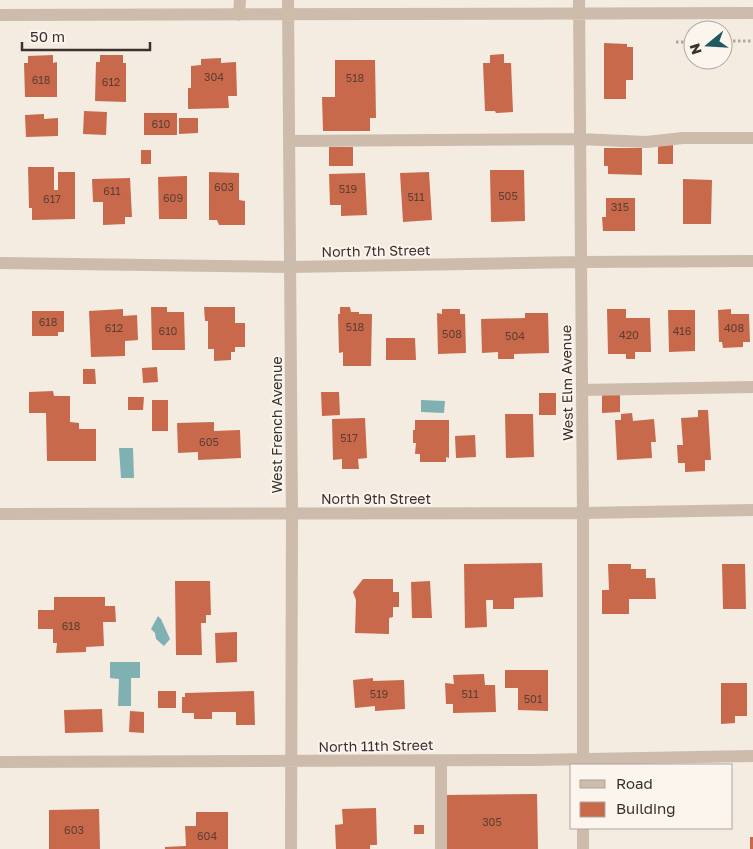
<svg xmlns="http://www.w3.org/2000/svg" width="753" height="849" viewBox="0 0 753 849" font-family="'Golos Text',sans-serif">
  <rect width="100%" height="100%" fill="#f4ebe1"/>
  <path fill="#7fb0b2" d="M421,400l24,1 -1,12 -23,-1z
    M119,448h14l1,30h-13z
    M158,616l3,3 9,20 -6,7 -8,-7 -1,-6 -4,-4z
    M110,662h30v16h-9v28h-13l1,-27 -9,-1z"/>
  <path fill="#c8694b" d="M604,43l23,1v3h6v33h-7v19h-22z
    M504,54v9h7l2,49 -17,1 -1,-2h-10l-2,-48h7v-8z
    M53,55v8l4,-1v35h-32l-1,-34h4v-7z
    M100,55h23v8h3v39l-31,-1 1,-39h4z
    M221,58v5l15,-1 1,34h-9l1,12 -41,1v-21h3v-22l10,-1v-6z
    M335,60h40l1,58h-6v13h-47l-1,-34h13z
    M84,111l23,1 -1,23 -23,-1z
    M144,113h33v22h-33z
    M44,114v5l14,-1v18l-32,1 -1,-22z
    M179,118h19v15l-19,1z
    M673,145v19h-15v-18z
    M329,147h24v19h-24z
    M604,148h38v27l-34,-1v-8h-4z
    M141,150h10v14h-10z
    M28,167h26v23h4v-18h17v47l-43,1v-12h-3z
    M490,170h34l1,51 -34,1z
    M209,172l30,1v27l6,1v24h-26l-2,-5h-8z
    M429,172l3,48 -29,2 -3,-49z
    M365,173l2,42 -26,1v-11h-11l-1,-31z
    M187,176v43h-28l-1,-42z
    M130,178l2,39h-7v7l-22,1v-23h-10l-1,-23z
    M683,179l29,1 -1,44h-28z
    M606,198h29v33h-32l-1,-14h4z
    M151,307h16v5h17l1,38h-33z
    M204,307h31v16h10v24h-10v5h-4v8l-17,1v-12h-6v-28h-3z
    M340,307h10l1,5h8v2h13l-1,52h-28v-14l-4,1 -1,-39h2z
    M123,309v7l14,-1 1,25 -13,1v15l-34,1 -2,-46z
    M442,309h18v5h5l1,39 -28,1 -1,-41 5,1z
    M607,309h19v9h24l1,34h-16v7h-9v-5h-18z
    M731,309v5h18l1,28h-7v5l-20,1 -1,-6h-3l-1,-32z
    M668,310h27v41l-26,1z
    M32,311h32v21h-6v4h-26z
    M525,313h23l1,40 -35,1v5h-16v-7l-16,1 -1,-34 44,-1z
    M386,338h29l1,22h-30z
    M157,367l1,15 -15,1 -1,-15z
    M83,369h12l1,15h-13z
    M53,391l1,5h16v26l9,1v6h17v32h-49l-1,-48h-17v-21z
    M321,392h18l1,23 -18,1z
    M539,393h17v22h-17z
    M602,393h18v19l-18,1z
    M128,397h16l-1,13h-15z
    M152,400h16v31h-16z
    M698,410h10l3,50h-6v11l-20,1v-9h-7l-1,-18h6l-2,-27 17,-1z
    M632,413l1,8 21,-2 2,23h-5l1,16 -35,2 -2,-40h6v-6z
    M505,414h28l1,43 -28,1z
    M365,418l2,40 -9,1 1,10h-17v-10l-9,1 -1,-41z
    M415,420h34v38l-3,-1v5h-26v-8h-5l1,-11h-3v-13h2z
    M214,422v9l26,-1 1,28 -43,2v-8l-20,1 -1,-30z
    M475,435l1,22 -20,1 -1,-22z
    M542,563l1,34 -29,1v11h-21v-9h-7l1,27 -22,1 -1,-64z
    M608,564h23v5h15v9h9l1,21h-27v15h-27v-24h7z
    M722,564h23l1,45h-23z
    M363,579h30v13h6v15h-6v10l-4,1v16l-34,-1 1,-33 -3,-8z
    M175,581h35l1,34h-5v8h-5l1,32h-26z
    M430,581l2,37h-20l-1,-36z
    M54,597h51v9h10l1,16h-13l1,24 -18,1v5l-30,1 1,-10h-4v-14h-15v-19h16z
    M237,632v30l-21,1 -1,-30z
    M505,670h43v41l-30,-1v-22h-13z
    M484,674l1,11h10l1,27 -43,1v-9h-7l-1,-21 9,1 -1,-9z
    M373,678v3l31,-1 1,29 -30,2v-5l-20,2 -2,-28z
    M721,683h26v33h-12v7l-14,1z
    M158,691h18v17h-18z
    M254,691l1,34h-19v-13h-24v7h-18v-6h-12v-16h3v-4z
    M102,709l1,23 -38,1 -1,-23z
    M130,711l14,1v21l-15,-1z
    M537,794l1,55h-92v-54z
    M376,808l1,37h-7v4h-34l-1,-24 8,-1 -1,-15z
    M99,809l1,40h-51v-39z
    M196,812h32v37h-63v-2l21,-1 -1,-20h11z
    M414,825h10v9h-10z
    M750,837h3v12h-3z"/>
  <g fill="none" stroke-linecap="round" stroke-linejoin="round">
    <path stroke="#b9a596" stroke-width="3" stroke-dasharray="2.5 2.5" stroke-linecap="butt" d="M723,41h30
      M676,42h17"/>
    <path stroke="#cdbbac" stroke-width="12" d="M288,0l4,515 -1,334
      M579,0l4,513v252
      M0,15l753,-2
      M239,15l1,-15
      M290,141l290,-2 66,3 37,-4h70
      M0,263l290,4 290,-5 173,-1
      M582,390l171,-3
      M0,514l583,-1 170,-3
      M0,762l533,-2 220,-4
      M583,828v21
      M441,849v-88"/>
  </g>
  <g text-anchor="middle" stroke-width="4" stroke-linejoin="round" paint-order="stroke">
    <g font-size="11" fill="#5e3e33">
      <text x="214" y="81">304</text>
      <text x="355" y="82">518</text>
      <text x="41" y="84">618</text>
      <text x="111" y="86">612</text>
      <text x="161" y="128">610</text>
      <text x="224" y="191">603</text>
      <text x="348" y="193">519</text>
      <text x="112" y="195">611</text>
      <text x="508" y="200">505</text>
      <text x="416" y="201">511</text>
      <text x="173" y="202">609</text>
      <text x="52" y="203">617</text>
      <text x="620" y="211">315</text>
      <text x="48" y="326">618</text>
      <text x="355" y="331">518</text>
      <text x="114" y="332">612</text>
      <text x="734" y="332">408</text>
      <text x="168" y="335">610</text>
      <text x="682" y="335">416</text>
      <text x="452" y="338">508</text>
      <text x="629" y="339">420</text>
      <text x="515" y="340">504</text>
      <text x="349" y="442">517</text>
      <text x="209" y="446">605</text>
      <text x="71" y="630">618</text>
      <text x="379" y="698">519</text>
      <text x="470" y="698">511</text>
      <text x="533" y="703">501</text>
      <text x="492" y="826">305</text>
      <text x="74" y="834">603</text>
      <text x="207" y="840">604</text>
    </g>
    <g font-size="14" fill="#3b302b" stroke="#fbf5ee">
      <text transform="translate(376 251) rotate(-1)" y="5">North 7th Street</text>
      <text transform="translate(567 383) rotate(-91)" y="5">West Elm Avenue</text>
      <text transform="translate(277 425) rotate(-90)" y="5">West French Avenue</text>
      <text x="376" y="504">North 9th Street</text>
      <text transform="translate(376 746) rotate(-1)" y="5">North 11th Street</text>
    </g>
  </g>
  <rect x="570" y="764" width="162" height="65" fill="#fbf5ee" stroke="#aea6a0"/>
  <rect x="580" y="780" width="25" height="8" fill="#cdbbac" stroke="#aea6a0"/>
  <text x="616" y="789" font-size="15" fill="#3b302b">Road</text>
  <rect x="580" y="802" width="25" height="15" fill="#c8694b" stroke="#aea6a0"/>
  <text x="616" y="814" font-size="15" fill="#3b302b">Building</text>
  <g transform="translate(708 45) rotate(252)"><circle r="24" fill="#fbf5ee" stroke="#aea6a0"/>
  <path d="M0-4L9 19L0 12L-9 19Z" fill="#1f5a5e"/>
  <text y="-8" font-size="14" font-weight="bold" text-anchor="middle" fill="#3b302b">N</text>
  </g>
  <path d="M22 42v8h128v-8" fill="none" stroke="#3b302b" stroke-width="2.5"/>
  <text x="30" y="42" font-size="15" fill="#3b302b" stroke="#fbf5ee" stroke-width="4" paint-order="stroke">50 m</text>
</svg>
